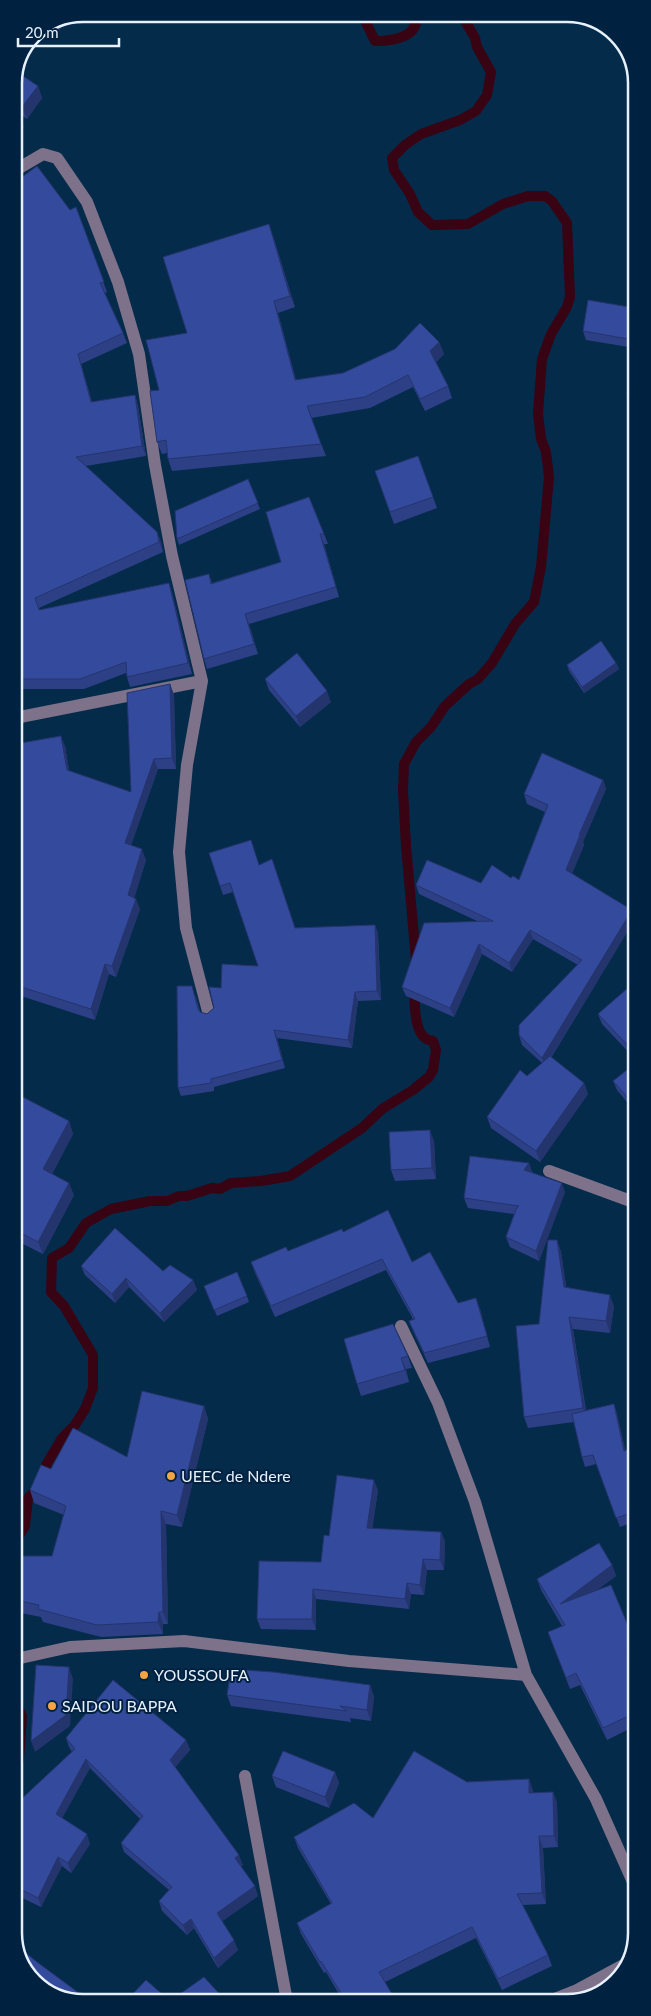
<svg xmlns="http://www.w3.org/2000/svg" width="651" height="2016" viewBox="0 0 651 2016" font-family="Lato,sans-serif">
  <rect width="100%" height="100%" fill="#052b4b"/>
  <g fill="none" stroke-linecap="round" stroke-linejoin="round">
    <path stroke="#380313" stroke-width="10" d="M362,14l13,27c18,0 46,-4 40,-27
      M416,960l-10,-114 -3,-56 1,-26 12,-22 15,-15 14,-21 24,-22 9,-5 14,-16 23,-39 19,-22 7,-35 8,-90 -3,-25 -5,-13 -3,-25 4,-55 9,-25 16,-27 3,-10 -3,-74 -15,-22 -7,-5h-17l-25,8 -35,20 -36,1 -14,-13 -8,-18 -16,-24 -2,-12 13,-13 16,-11 39,-14 16,-9 11,-16 4,-23 -14,-25 -2,-9 -14,-24
      M16,1541l9,-15 3,-28 6,-6 10,-18 2,-9 16,-27 13,-13 10,-16 8,-21v-33l-29,-49 -13,-14 1,-34 17,-10 17,-25 25,-14 39,-8h17l12,-5h8l25,-8 8,1 11,-6 30,-2 29,-5 72,-48 20,-19 31,-19 16,-13 4,-7 3,-20 -3,-9c-3,-1 -6,-1 -8,-3 -11,-8 -11,-39 -10,-51
      M16,1703l6,13 -3,43 -3,12"/>
    <path stroke="#7e718a" stroke-width="12" d="M14,171l29,-17 14,4 30,44 31,80 21,72 16,111 17,91 30,125 -15,84 -8,87 7,76 23,87
      M15,718l187,-37
      M549,1171l87,32
      M401,1326l37,77 37,99 51,173 70,124 41,92
      M16,1659l54,-12 114,-6 165,20 177,14
      M245,1776l42,225
      M552,2000l25,-10 50,-27"/>
  </g>
  <path fill="#2d4086" d="M64,22l-5,9 -8,-4z
    M14,79l24,7 4,12 -15,21 -13,-9z
    M14,183l56,27 6,-3 31,85 -2,1 18,40 4,10 -46,21 11,38 43,-7 3,11 8,50 -60,10 71,66 4,10 2,10 -124,56 1,2 132,-17 20,81 -62,13 -3,-10 -1,-4 -42,16h-69z
    M273,236l22,71 -17,6 18,67 47,-7 96,-31 5,12 -8,8 12,24 4,12 -27,13 -12,-24 -43,21 -59,10 15,38 -154,15 -4,-12 -1,-6 -5,1 -5,-12 2,-52 28,-57z
    M635,308v40l-49,-8 -3,-9z
    M418,456l19,52 -43,16 -19,-53z
    M248,479l12,30 -81,36 -2,-6z
    M266,512l58,22 4,10h-4l15,53 -90,27 9,30 -51,15 -3,-10 5,-85 3,9 69,-21z
    M616,663l3,6 -35,24 -15,-22 -2,-6z
    M265,679l66,23 -31,25 -31,-37z
    M170,684l4,11 2,74h-18l-27,76 15,15 -12,38 6,11 -24,68 -7,-3 -14,46 -80,-26v-250l50,2 4,25 62,21z
    M15,697l4,12 -4,1z
    M603,780l3,9 -23,53 1,3 -12,28 63,46 -84,139 33,25 4,11 -48,68 -49,-34 -4,-11 40,-41 15,-13 -20,-18 -3,-10 59,-70 -45,-26 -21,33 -30,-18 -28,63 -48,-21 -4,-9 75,-66 -58,-27 -3,-9 65,-2 30,-5 8,2 26,-68 -18,-8 -3,-10z
    M260,865l35,63 80,-3 3,9 3,66 -23,1 -6,47 -75,-10 8,30 -71,19v4l-33,5 -3,-8 17,-93 5,16v1l7,2 7,-6 7,-20 37,-22 -25,-74 -10,3 -3,-9z
    M636,981v79l-34,-36 -4,-10z
    M636,1063v50l-19,-23 -4,-9z
    M15,1093l54,28 4,13 -21,40 22,21 -31,59 -28,-14z
    M434,1141l2,38 -41,2 -4,-11z
    M529,1163l3,9 33,20 -26,69 -29,-14 -4,-10 8,-23 -46,-6 -4,-10z
    M343,1232l69,30 46,41 22,6 10,38 -62,16 -15,-32 -4,-10 4,-2 -27,-49 -111,47 -20,-44 -4,-11 37,-11z
    M557,1240l4,12 5,35 48,19 -4,27 -37,-4 13,81 28,-6 3,10 8,37 12,-5v75l-17,6 -24,-63 -11,3 -3,-10 -8,-35 -46,6 -4,-11 15,-93z
    M81,1266l82,5 30,9 4,10 -33,32 -35,-35 -14,16 -30,-28z
    M204,1286l43,10 2,6 -32,14z
    M344,1339l64,17 4,12 -6,1 3,13 -48,14 -4,-12z
    M204,1406l4,13 -26,108 -16,-3 2,100h-5v10l-62,3 -58,-15 -2,-5 -25,-5v-39l36,-17 12,-41 -30,-12 -4,-13 21,-21 76,-12z
    M378,1490l-6,39 69,3 4,10 -1,28h-17l-3,25 -13,-1 -2,15 -93,-10v31l-55,-1 -4,-10 64,-57 8,-26z
    M612,1565l4,11 -19,14 40,57v15l-4,1 4,9v53l-30,15 -27,-55 -10,4 -22,-57 14,-6 -21,-36 -4,-11z
    M370,1685l4,12 -3,24 -21,-3 1,4 -120,-16 -4,-11z
    M66,1738l120,2 4,10 -15,17 68,98 -2,1 17,30 -36,25 16,29 -20,18 -24,-40 -7,7 -25,-24 -3,-10 10,-11 -45,-38 -3,-9 19,-24 -50,-51 -28,50 28,26 -19,29 -9,-7 -21,41 -25,-12v-91l56,-52 -3,-5z
    M335,1772l4,11 -10,25 -53,-21 -4,-11z
    M529,1779l4,14 20,-1 4,11 1,44 -15,1 3,56 -23,1 25,50 4,11 -50,24 -26,-52 -91,44 11,19h-53l-17,-29 -2,1 -23,-39 -4,-11 34,-19 -33,-56 -4,-11 79,-19 94,-36z"/>
  <path fill="#24346d" d="M64,22l-5,9 -2,-6z
    M38,86l4,12 -15,21 -5,-12z
    M20,117l4,10 -10,12v-15z
    M269,224l4,12 22,71 -5,-11z
    M274,301l4,12 21,79 -4,-12z
    M439,342l5,12 -9,9 -5,-12z
    M78,354l3,10 14,48 -4,-10z
    M135,395l3,11 8,50 -4,-10z
    M157,532l4,10 2,10 -4,-10z
    M320,534l4,10 15,53 -3,-10z
    M169,583l3,10 20,81 -4,-11z
    M245,614l4,10 9,30 -4,-10z
    M616,663l3,6 -35,24 -2,-6z
    M170,684l4,11 2,74 -4,-11z
    M327,691l4,11 -31,25 -4,-11z
    M61,736l4,10 6,35 -4,-11z
    M154,759l4,10 -30,85 -3,-11z
    M603,780l3,9 -23,53 1,3 -14,34 -4,-9 13,-35z
    M142,849l4,11 -14,46 -4,-11z
    M136,899l4,10 -24,68 -4,-11z
    M632,910l3,9 -90,148 -3,-9z
    M375,925l3,9 3,66 -4,-9z
    M530,930l3,9 -21,33 -3,-9z
    M479,944l3,10 -28,63 -4,-9z
    M105,964l4,10 -14,46 -4,-11z
    M355,992l3,9 -6,47 -4,-8z
    M274,1030l3,8 8,30 -3,-8z
    M584,1083l4,11 -48,68 -4,-11z
    M69,1121l4,13 -25,48 -5,-13z
    M430,1130l4,11 2,38 -4,-11z
    M529,1163l3,10 -8,-3z
    M69,1183l5,12 -31,59 -5,-12z
    M562,1183l3,9 -26,69 -3,-10z
    M557,1240l4,12 7,46 -4,-11z
    M126,1278l3,9 -14,16 -3,-9z
    M193,1280l4,10 -33,32 -4,-9z
    M610,1295l4,11 -4,27 -4,-12z
    M476,1298l4,11 10,38 -3,-11z
    M569,1317l4,12 14,91 -4,-12z
    M401,1358l5,11 3,13z
    M614,1404l3,10 11,47 -4,-10z
    M204,1406l4,13 -26,108 -5,-12z
    M374,1480l4,10 -7,49 -4,-11z
    M161,1511l5,13 2,100 -5,-12z
    M441,1532l4,10 -1,28 -4,-10z
    M423,1559l4,11 -3,25 -4,-10z
    M612,1565l4,11 -52,39 -4,-11z
    M407,1583l4,11 -2,15 -4,-10z
    M313,1589l3,10v31l-4,-11z
    M159,1612l4,12v10l-5,-12z
    M69,1667l4,12 -3,47 -35,26 -4,-11z
    M370,1685l4,12 -3,24 -4,-11z
    M186,1740l4,10 -17,20 -3,-10z
    M86,1759l4,9 -31,55 -3,-9z
    M335,1772l4,11 -10,25 -4,-11z
    M529,1779l4,11v14l-4,-11z
    M553,1792l4,11 1,44 -4,-11z
    M87,1834l3,10 -19,29 -3,-10z
    M539,1836l4,12 3,56 -4,-11z
    M239,1855l4,10 -5,3 -3,-10z
    M58,1857l4,9 -21,41 -3,-9z
    M255,1886l3,10 -38,27 -3,-10z
    M191,1919l3,9 -7,7 -4,-10z
    M234,1940l4,10 -20,18 -4,-10z"/>
  <path fill="#344a9c" stroke="#24346d" d="M17,72l21,14 -16,21 -8,-6v-22z
    M14,112l6,5 -6,7z
    M37,166l33,44 6,-3 28,75 -4,1 23,50 -45,21 13,48 44,-7 7,51 -66,11 81,75 2,10 -124,56 4,12 130,-27 19,80 -61,14 -1,-15 -46,17h-65l-1,-496z
    M269,224l21,72 -16,5 21,79 48,-7 52,-24 25,-26 19,19 -9,9 18,35 -28,13 -12,-24 -43,22 -58,9 14,38 -153,15 -2,-19 -9,2 -7,-51 9,-1 -13,-50 41,-7 -24,-76z
    M588,300l47,8v48l-1,-16 -51,-9z
    M627,392l8,1v62h-1z
    M418,456l15,41 -43,15 -15,-41z
    M248,479l10,24 -81,36 -2,-28z
    M309,497l15,37h-4l16,53 -91,27 9,30 -50,15 -19,-79 24,-6 2,10 70,-22 -15,-50z
    M601,641l15,22 -34,24 -15,-22z
    M297,653l30,38 -31,25 -31,-37z
    M170,684l2,74 -18,1 -29,84 17,6 -14,46 8,4 -24,67 -7,-2 -14,45 -76,-24v-241l46,-8 6,34 64,22 -4,-99z
    M542,753l61,27 -24,55h1l-14,35 66,40 -90,148 -23,-23v-10l63,-65 -52,-30 -21,33 -30,-19 -29,64 -48,-21 22,-64 69,-2 -77,-36 11,-25 54,23 11,-18 19,13 2,-2 6,4 29,-75 -24,-11z
    M251,840l8,25 13,-6 23,69 80,-3 2,66 -22,1 -7,48 -74,-10 8,30 -71,19v4l-33,5 -1,-102h15l6,23 2,3 7,2 7,-6 -5,-21 12,1 1,-24 36,2 -28,-83 -10,3 -11,-33z
    M636,981v73l-38,-40z
    M550,1056l34,27 -48,68 -49,-34 33,-47 7,6z
    M636,1063v44l-23,-26z
    M15,1093l54,28 -26,48 26,14 -31,59 -23,-12z
    M430,1130l2,38 -41,2 -2,-38z
    M470,1156l59,7 -5,7 38,13 -26,68 -30,-14 11,-30 2,-1 -55,-8z
    M388,1210l24,52 18,-10 28,51 18,-5 11,38 -63,17 -15,-32 6,-2 -33,-60 -111,47 -20,-44 35,-15 2,4 54,-22 1,3z
    M115,1228l48,43 7,-6 23,15 -33,33 -34,-35 -14,16 -31,-28z
    M548,1240h9l7,47 46,8 -4,26 -37,-4 14,91 -59,9 -8,-91 23,-2z
    M237,1272l10,24 -33,14 -10,-24z
    M393,1324l15,32 -7,2 4,12 -48,14 -13,-45z
    M142,1391l62,15 -27,109 -16,-4 2,101h-4l-1,10 -61,3 -59,-16 1,-4 -23,-5v-27l3,-17h33l14,-50 -36,-16 11,-25 10,4 22,-41 54,29z
    M614,1404l10,47 13,-5v65l-21,7 -23,-63 -11,2 -10,-43z
    M337,1475l37,5 -7,48 74,4 -1,28 -17,-1 -3,26 -13,-2 -2,16 -92,-10 -1,30h-55l2,-58 62,1 3,-27 5,1z
    M599,1543l13,22 -52,39 51,-19 26,62v2l-10,4 10,19v40l-34,16 -27,-55 -10,5 -18,-46 17,-7 -28,-46z
    M36,1665l33,2 -3,48 -35,26z
    M231,1669l42,3 97,13 -3,25 -27,-4 7,5 -120,-16z
    M113,1680l73,60 -16,20 69,95 -4,3 20,28 -38,27 17,27 -20,18 -23,-39 -8,6 -24,-24 13,-14 -2,-2 -49,-42 22,-27 -57,-57 -30,55 31,20 -19,29 -10,-6 -20,41 -22,-11v-83l59,-55 -9,-11z
    M283,1751l52,21 -10,25 -53,-21z
    M414,1751l53,31 62,-3v14l24,-1 1,44h-15l3,57 -25,1 31,61 -50,24 -26,-52 -93,45 17,29h-50l-25,-40 -1,1 -23,-39 35,-20 -38,-66 60,-34 19,15z
    M16,1945l21,17 54,40h-13l-40,-17 -22,-34z
    M204,1977l22,24 -101,1 21,-22 24,21z"/>
  <g fill="#f2a542" stroke="#002140" stroke-width="2">
    <circle cx="171" cy="1476" r="5"/>
    <circle cx="144" cy="1675" r="5"/>
    <circle cx="52" cy="1706" r="5"/>
  </g>
  <g text-anchor="middle" stroke-width="4" stroke-linejoin="round" paint-order="stroke">
    <g font-size="16" fill="#e7f1fc" stroke="#002140" text-anchor="start">
      <text x="181" y="1482">UEEC de Ndere</text>
      <text x="154" y="1681">YOUSSOUFA</text>
      <text x="62" y="1712">SAIDOU BAPPA</text>
    </g>
  </g>
  <path d="M0 0H651V2016H0ZM83 22H567A61 61 0 0 1 628 83V1933A61 61 0 0 1 567 1994H83A61 61 0 0 1 22 1933V83A61 61 0 0 1 83 22Z" fill="#002140" fill-rule="evenodd"/>
  <path fill="none" stroke="#e7f1fc" stroke-width="2.5" d="M83 22H567A61 61 0 0 1 628 83V1933A61 61 0 0 1 567 1994H83A61 61 0 0 1 22 1933V83A61 61 0 0 1 83 22Z"/>
  <path d="M18 38v8h101v-8" fill="none" stroke="#e7f1fc" stroke-width="2.5"/>
  <text x="25" y="38" font-size="15" fill="#e7f1fc" stroke="#002140" stroke-width="4" paint-order="stroke">20 m</text>
</svg>
